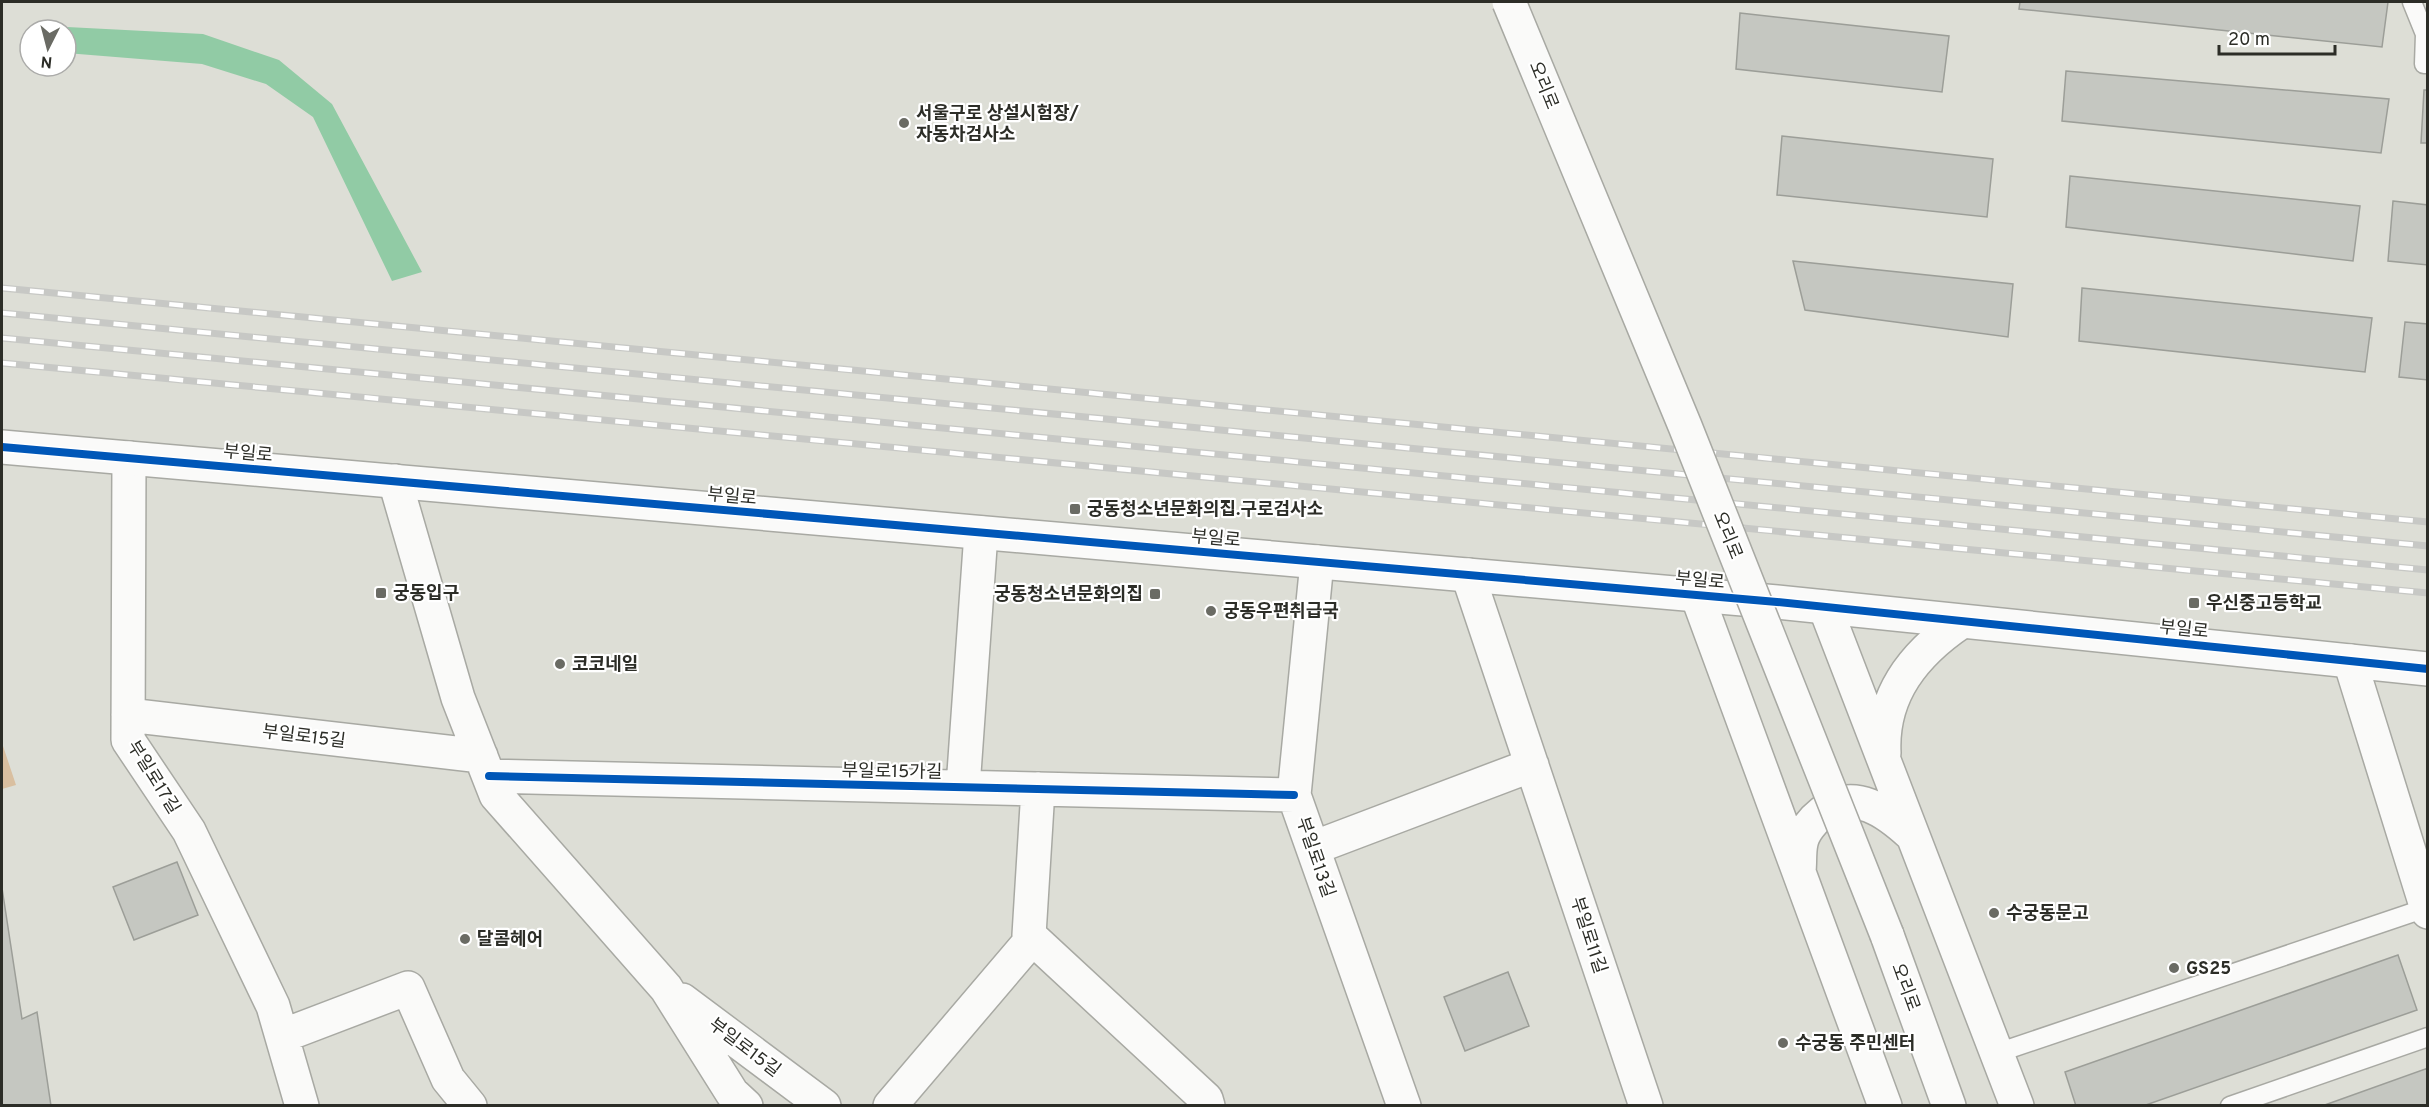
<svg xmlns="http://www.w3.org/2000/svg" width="2429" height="1107" viewBox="0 0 2429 1107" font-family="Overpass,'Noto Sans KR',sans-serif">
  <rect width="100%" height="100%" fill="#ddded6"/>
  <path fill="#d9bfa0" d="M2,743l14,42 -14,4z"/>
  <path fill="#91cba5" d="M67,27l136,7 76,26 53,44 90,168 -30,9 -79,-164 -47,-33 -64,-20 -136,-11z"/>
  <path fill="#c5c7c1" stroke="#9c9e98" stroke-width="1.5" d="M2020,2h368l-6,45 -363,-38z
    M1740,13l209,23 -7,56 -206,-23z
    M2066,71l323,28 -8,54 -319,-32z
    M2424,90h4v53h-7z
    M1782,136l211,23 -6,58 -210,-22z
    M2070,176l290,30 -7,55 -287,-34z
    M2393,201l35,4v60l-40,-4z
    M1793,261l220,23 -5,53 -203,-27z
    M2082,288l290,30 -7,54 -286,-31z
    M2405,322l23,2v56l-29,-3z
    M177,862l21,53 -64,25 -21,-53z
    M2,888l20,131 15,-7 14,94h-49z
    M2398,955l19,55 -274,96h-67l-11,-34z
    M1508,972l21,54 -64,25 -21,-54z
    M2428,1068v38h-106z"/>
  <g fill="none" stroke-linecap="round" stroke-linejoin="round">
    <g stroke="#a8a9a3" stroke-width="21">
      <path id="service" d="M2412,2l13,32 -1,30h4
        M1997,1053l429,-145
        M2230,1106l198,-69"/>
    </g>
    <g stroke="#a8a9a3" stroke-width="36">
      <path id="minor" d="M129,458l-1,282 61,91 84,175 29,100
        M395,481l63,217 38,97 170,193 66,105 14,13
        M1317,562l-23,233 110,311
        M1468,575l178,531
        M2350,661l78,251
        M128,715l353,41
        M489,776l805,19
        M963,787l18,-254
        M1038,789l-9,146 177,164 2,7
        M1313,848l219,-83
        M682,1000l142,106
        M282,1036l126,-48 40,91 22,27
        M890,1106l142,-167"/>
    </g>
    <g stroke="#a8a9a3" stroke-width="36">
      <path id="tertiary" d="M2,447l1775,155 651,67"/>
    </g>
    <g stroke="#a8a9a3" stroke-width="36">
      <path id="secondary" d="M1697,595l188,511
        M1825,607l192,499
        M1884,753c-3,-59 31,-100 77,-131
        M1799,871c1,-9 0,-19 2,-28 2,-11 12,-23 21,-30 32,-26 65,-1 90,22
        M1887,935l62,171"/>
    </g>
    <use href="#service" stroke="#fafaf9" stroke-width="18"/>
    <use href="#minor" stroke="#fafaf9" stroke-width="33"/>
    <use href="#tertiary" stroke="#fafaf9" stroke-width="33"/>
    <use href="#secondary" stroke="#fafaf9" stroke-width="33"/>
    <g stroke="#c7c8c5" stroke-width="7">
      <path id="rail" d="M2,288l2426,234
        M2,313l2426,233
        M2,338l2426,232
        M2,363l2426,230"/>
    </g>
    <use href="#rail" stroke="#fff" stroke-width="4.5" stroke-dasharray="14" stroke-linecap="butt"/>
    <g stroke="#a8a9a3" stroke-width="36" stroke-linecap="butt">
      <path id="secondary-bridge" d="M1509,2l176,424 202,509"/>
    </g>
    <use href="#secondary-bridge" stroke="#fafaf9" stroke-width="33"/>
    <g stroke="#fff" stroke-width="11">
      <path id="cycleway" d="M2,447l1775,155 651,67
        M489,776l805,19"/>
    </g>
    <use href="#cycleway" stroke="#0057b8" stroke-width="8"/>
  </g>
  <g fill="#6a6b64" stroke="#fff" stroke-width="2">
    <circle cx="904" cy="123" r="6"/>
    <rect x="1069" y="503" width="12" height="12" rx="3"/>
    <rect x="375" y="587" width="12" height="12" rx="3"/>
    <rect x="1149" y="588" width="12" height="12" rx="3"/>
    <rect x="2188" y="597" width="12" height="12" rx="3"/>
    <circle cx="1211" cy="611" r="6"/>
    <circle cx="560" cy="664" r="6"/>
    <circle cx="1994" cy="913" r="6"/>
    <circle cx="465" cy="939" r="6"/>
    <circle cx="2174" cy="968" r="6"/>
    <circle cx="1783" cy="1043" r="6"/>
  </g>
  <g text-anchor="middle" stroke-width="4.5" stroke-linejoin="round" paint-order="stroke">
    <g font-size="18" fill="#2c2d27" stroke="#fff">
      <text transform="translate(1544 85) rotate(68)" y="6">오리로</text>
      <text transform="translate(248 453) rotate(5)" y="6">부일로</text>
      <text transform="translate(732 496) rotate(5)" y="6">부일로</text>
      <text transform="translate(1728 535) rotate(68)" y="6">오리로</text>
      <text transform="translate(1216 538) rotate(5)" y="6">부일로</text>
      <text transform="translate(1700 580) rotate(5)" y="6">부일로</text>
      <text transform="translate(2184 629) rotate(6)" y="6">부일로</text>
      <text transform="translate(304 736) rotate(7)" y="6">부일로15길</text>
      <text transform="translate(892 771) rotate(1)" y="6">부일로15가길</text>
      <text transform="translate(154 777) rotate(58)" y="6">부일로17길</text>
      <text transform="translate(1316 857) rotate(71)" y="6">부일로13길</text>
      <text transform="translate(1589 935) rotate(72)" y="6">부일로11길</text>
      <text transform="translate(1906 987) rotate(70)" y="6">오리로</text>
      <text transform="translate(745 1047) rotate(37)" y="6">부일로15길</text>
    </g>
    <g font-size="18" font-weight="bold" fill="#2c2d27" stroke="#fff" text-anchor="start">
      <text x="916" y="119">서울구로 상설시험장/<tspan x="916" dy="21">자동차검사소</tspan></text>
      <text x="1087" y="515">궁동청소년문화의집.구로검사소</text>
      <text x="393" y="599">궁동입구</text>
      <text x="1143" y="600" text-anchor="end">궁동청소년문화의집</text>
      <text x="2206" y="609">우신중고등학교</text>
      <text x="1223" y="617">궁동우편취급국</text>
      <text x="572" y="670">코코네일</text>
      <text x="2006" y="919">수궁동문고</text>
      <text x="477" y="945">달콤헤어</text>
      <text x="2186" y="974">GS25</text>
      <text x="1795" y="1049">수궁동 주민센터</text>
    </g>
  </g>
  <rect width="2429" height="1107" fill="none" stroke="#2c2d27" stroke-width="6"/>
  <g transform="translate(48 48) rotate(186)"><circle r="28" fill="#ffffff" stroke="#ababa9" stroke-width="1.5"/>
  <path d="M0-4.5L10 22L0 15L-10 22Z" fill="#6a6b64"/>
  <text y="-9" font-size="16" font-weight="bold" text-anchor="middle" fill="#2c2d27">N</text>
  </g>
  <path d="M2219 45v9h116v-9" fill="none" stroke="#2c2d27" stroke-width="3"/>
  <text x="2228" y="45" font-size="18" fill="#2c2d27" stroke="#ffffff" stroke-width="4.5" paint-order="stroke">20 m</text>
</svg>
